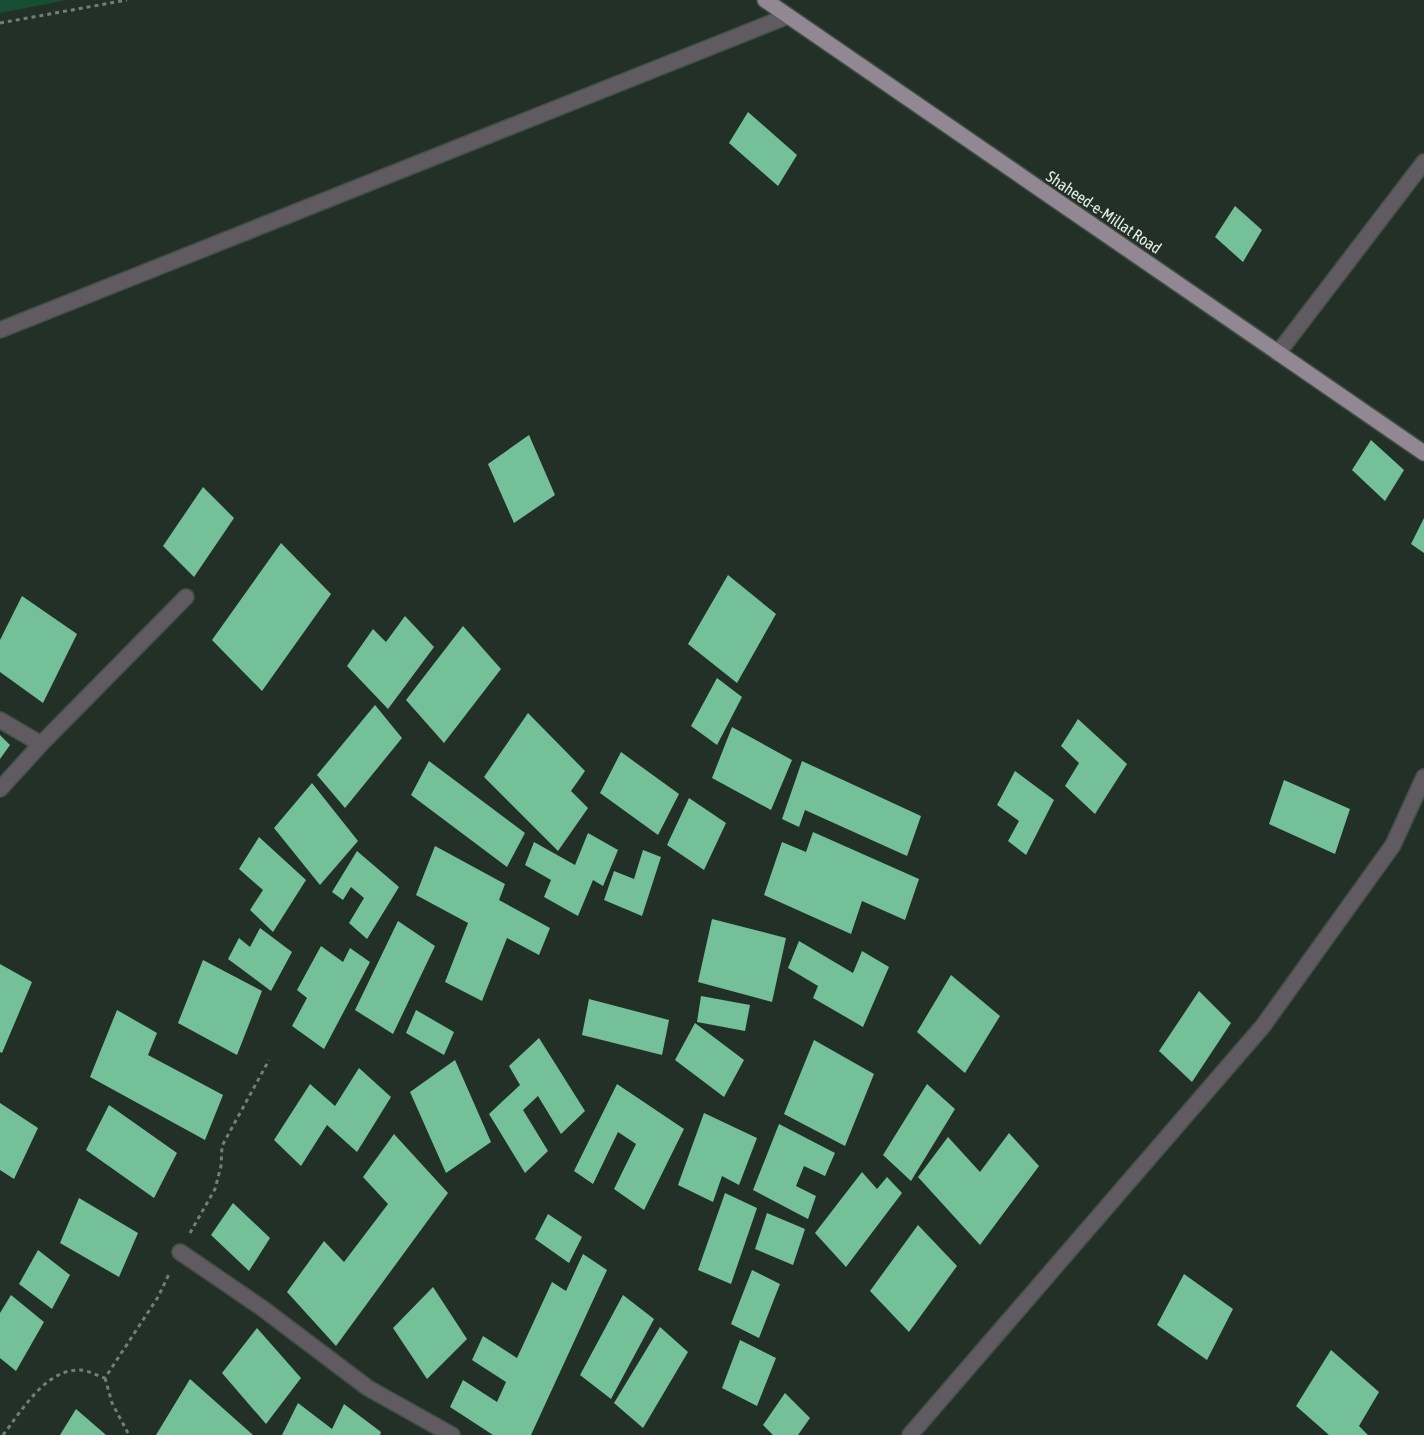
<svg xmlns="http://www.w3.org/2000/svg" width="1424" height="1435" viewBox="0 0 1424 1435" font-family="'Asap Condensed',sans-serif">
  <rect width="100%" height="100%" fill="#233028"/>
  <path fill="#174f35" d="M0,0h67l-67,13z"/>
  <path fill="#74c098" d="M748,112l49,43 -19,31 -49,-43z
    M1235,206l27,24 -19,32 -28,-25z
    M529,435l26,60 -41,28 -26,-59z
    M1371,440l33,30 -19,31 -33,-31z
    M203,487l31,31 -40,59 -31,-31z
    M1424,518v35l-13,-9z
    M281,543l50,51 -69,97 -50,-51z
    M728,575l48,39 -39,69 -49,-39z
    M22,596l55,38 -34,69 -43,-31v-32z
    M405,616l29,31 -46,62 -41,-43 26,-37 13,13z
    M463,626l38,43 -57,74 -38,-43z
    M717,678l25,19 -25,48 -26,-19z
    M375,705l27,33 -57,70 -28,-33z
    M528,713l57,58 -14,20 17,17 -30,43 -74,-74z
    M1078,719l49,45 -32,50 -30,-28 14,-23 -18,-17z
    M732,727l60,33 -21,50 -59,-32z
    M0,735l10,10 -10,14z
    M621,752l58,42 -21,41 -58,-42z
    M429,761l96,72 -18,34 -96,-72z
    M802,761l119,55 -14,40 -102,-46 -6,17 -17,-8z
    M1015,771l39,29 -28,55 -18,-14 11,-20 -22,-16z
    M1284,780l66,29 -15,45 -66,-30z
    M312,783l46,58 -38,44 -46,-57z
    M689,798l37,25 -22,47 -37,-25z
    M813,832l106,47 -14,41 -43,-19 -11,33 -87,-39 18,-53 24,10z
    M588,833l30,17 -15,36 -10,-6 -15,36 -34,-19 7,-17 -26,-15 9,-23 41,23z
    M259,837l47,43 -33,52 -23,-22 13,-20 -24,-21z
    M435,846l70,38 -6,16 51,28 -11,27 -32,-17 -25,63 -37,-19 23,-59 -52,-28z
    M643,850l18,7 -19,59 -38,-16 10,-29 20,8z
    M357,851l42,36 -32,52 -18,-16 15,-25 -13,-11 -8,13 -11,-8z
    M712,919l74,19 -14,64 -74,-20z
    M398,921l37,25 -42,88 -38,-24z
    M260,928l32,24 -21,39 -43,-32 11,-21 11,9z
    M799,941l54,32 9,-22 27,16 -26,60 -50,-29 5,-12 -30,-18z
    M321,946l22,16 7,-14 20,14 -46,87 -32,-23 15,-28 -10,-8z
    M203,960l59,31 -25,64 -59,-32z
    M0,964l32,18 -30,71 -2,-1z
    M951,975l49,41 -35,57 -48,-41z
    M1199,991l32,32 -39,59 -33,-31z
    M701,996l49,9 -5,26 -48,-9z
    M589,999l80,21 -7,35 -80,-20z
    M117,1010l40,23 -9,22 75,40 -18,45 -115,-63z
    M416,1010l38,22 -10,23 -38,-22z
    M695,1023l49,37 -20,37 -49,-37z
    M539,1038l46,73 -24,23 -23,-38 -15,14 25,41 -23,22 -36,-59 31,-29 -11,-19z
    M814,1040l60,34 -29,72 -61,-32z
    M455,1060l36,82 -45,31 -36,-81z
    M359,1068l32,29 -34,55 -30,-27 -26,41 -27,-26 36,-56 25,22z
    M617,1084l67,45 -40,81 -30,-21 22,-45 -18,-12 -25,52 -19,-13z
    M927,1084l28,25 -44,72 -28,-26z
    M0,1103l38,25 -24,51 -14,-9z
    M109,1105l68,48 -23,45 -68,-48z
    M704,1113l53,25 -18,47 -17,-9 -9,26 -35,-17z
    M779,1124l56,29 -10,23 -21,-10 -8,20 20,10 -8,23 -55,-29z
    M1009,1133l30,33 -59,79 -62,-68 30,-40 32,35z
    M394,1134l54,59 -112,153 -49,-54 37,-51 20,21 44,-58 -25,-27z
    M862,1172l15,17 10,-12 15,16 -56,74 -31,-34z
    M725,1193l32,15 -26,76 -33,-14z
    M79,1198l59,35 -19,44 -59,-34z
    M233,1203l37,35 -21,33 -38,-36z
    M767,1213l38,16 -12,36 -38,-16z
    M548,1214l34,23 -13,26 -34,-24z
    M918,1225l39,41 -48,66 -39,-41z
    M38,1250l32,25 -18,34 -33,-25z
    M583,1254l24,16 -76,165h-38l-43,-28 13,-27 34,22 9,-20 -34,-22 11,-24 34,22 35,-76 14,9z
    M752,1270l28,14 -21,54 -28,-14z
    M1184,1274l49,35 -26,51 -50,-35z
    M433,1287l34,52 -40,40 -34,-51z
    M11,1295l33,27 -28,49 -16,-13v-45z
    M623,1295l31,24 -43,80 -31,-24z
    M660,1327l28,25 -45,76 -29,-25z
    M257,1328l44,50 -35,46 -44,-51z
    M740,1340l36,18 -19,48 -35,-18z
    M1331,1350l48,42 -20,34 9,9h-39l-33,-29z
    M190,1379l63,56h-97z
    M785,1393l25,25 -12,17h-25l-10,-10z
    M298,1403l34,26 12,-25 37,28 -1,3h-98z
    M76,1409l30,26h-46z"/>
  <g fill="none" stroke-linecap="round" stroke-linejoin="round">
    <g stroke="#424e47" stroke-width="18">
      <path id="minor" d="M0,330l788,-314
        M1278,353l146,-191
        M0,720l41,24
        M0,789l41,-45 145,-147
        M180,1252l82,56 106,80 84,47
        M910,1435l353,-409 130,-181 31,-68"/>
    </g>
    <g stroke="#424e47" stroke-width="18">
      <path id="major" d="M765,0l659,453"/>
    </g>
    <path stroke="#737e78" stroke-width="3" stroke-dasharray="4 4" stroke-linecap="butt" d="M0,23l127,-23
      M190,1233l25,-44 6,-23 1,-20 47,-86
      M105,1378l7,25 17,32
      M3,1435c18,-23 42,-66 77,-65 7,0 18,6 25,8l53,-81 11,-23"/>
    <use href="#minor" stroke="#5f5b60" stroke-width="15"/>
    <use href="#major" stroke="#918893" stroke-width="15"/>
  </g>
  <g text-anchor="middle" stroke-width="5" stroke-linejoin="round" paint-order="stroke">
    <g font-size="16" fill="#e4ede8" stroke="#233028">
      <text transform="translate(1104 212) rotate(34)" y="6">Shaheed-e-Millat Road</text>
    </g>
  </g>
</svg>
